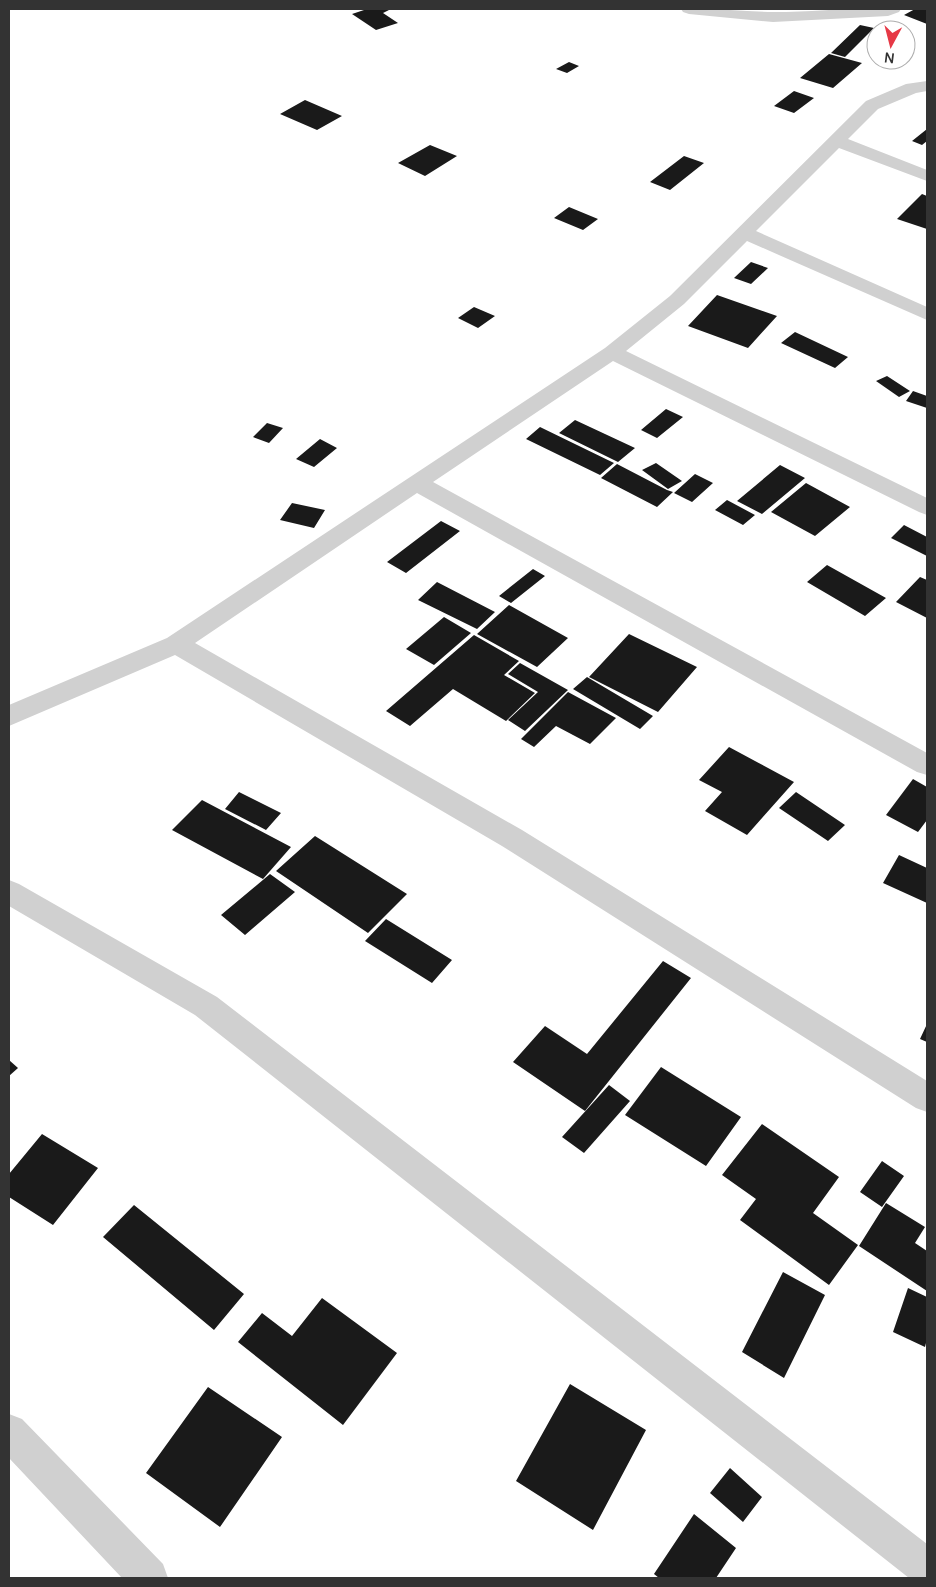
<svg xmlns="http://www.w3.org/2000/svg" width="936" height="1587" viewBox="0 0 936 1587" font-family="Manrope,sans-serif">
  <rect width="100%" height="100%" fill="#fff"/>
  <path fill="#1a1a1a" d="M367,9h20l2,1 -6,3 15,10 -22,7 -24,-16z
    M915,9h12v15l-23,-9z
    M860,25l14,3 -29,29 -14,-4z
    M829,54l33,9 -29,25 -33,-10z
    M569,62l10,4 -12,7 -11,-4z
    M794,91l20,7 -20,15 -20,-7z
    M305,100l37,16 -25,14 -37,-16z
    M927,129v12l-5,4 -10,-4z
    M430,145l27,11 -32,20 -27,-13z
    M684,156l20,7 -34,27 -20,-8z
    M922,194l5,2v33l-30,-10z
    M569,207l29,12 -15,11 -29,-12z
    M751,262l17,6 -17,16 -17,-6z
    M717,295l60,21 -29,32 -60,-22z
    M474,307l21,9 -17,12 -20,-10z
    M795,332l53,25 -13,11 -54,-25z
    M887,376l23,15 -11,6 -23,-16z
    M913,391l14,5v12l-21,-7z
    M666,409l17,8 -26,21 -16,-8z
    M575,420l60,28 -17,14 -59,-29z
    M267,423l16,5 -14,15 -16,-6z
    M540,427l74,36 -14,12 -74,-36z
    M320,439l17,9 -23,19 -18,-8z
    M656,463l26,18 -14,8 -26,-19z
    M617,464l50,26 6,2 -16,15 -56,-29z
    M780,465l25,13 -43,36 -25,-13z
    M695,474l18,9 -21,19 -18,-9z
    M806,483l44,24 -35,29 -44,-24z
    M727,500l28,15 -12,10 -28,-15z
    M292,503l33,7 -11,18 -34,-8z
    M441,521l19,10 -54,42 -19,-11z
    M904,525l23,12v19l-36,-18z
    M827,565l59,33 -21,18 -58,-34z
    M533,569l12,7 -34,27 -12,-7z
    M920,577l7,3v38l-31,-16z
    M437,582l58,30 -18,17 -59,-29z
    M509,605l59,33 -31,29 -60,-33z
    M444,617l27,16 -37,32 -28,-16z
    M629,634l68,33 -39,45 -69,-35z
    M474,635l45,26 -15,14 31,18 -29,28 -53,-32 -43,37 -24,-15z
    M520,663l48,27 -43,41 -17,-11 30,-28 -30,-18z
    M587,677l66,39 -13,13 -67,-40z
    M568,692l48,26 -26,26 -34,-18 -22,21 -13,-8z
    M729,747l65,35 -47,53 -42,-24 17,-19 -23,-12z
    M913,779l14,8v33l-9,12 -32,-17z
    M239,792l42,21 -15,17 -41,-21z
    M796,792l49,33 -17,16 -49,-33z
    M202,800l89,47 -28,32 -91,-49z
    M315,836l92,58 -39,39 -92,-62z
    M899,855l28,13v35l-44,-20z
    M270,874l25,18 -50,43 -24,-20z
    M386,919l66,41 -20,23 -67,-42z
    M663,961l28,17 -106,133 -72,-49 32,-36 42,28z
    M927,1024v18l-7,-3z
    M9,1060l9,8 -9,8z
    M661,1067l80,50 -35,49 -81,-51z
    M609,1085l21,16 -46,52 -22,-16z
    M762,1124l77,53 -26,36 45,32 -29,40 -89,-65 16,-21 -34,-24z
    M42,1134l56,34 -45,57 -44,-28v-23z
    M882,1161l22,15 -22,31 -22,-15z
    M886,1203l39,24 -10,16 12,8v40l-68,-45z
    M134,1205l110,89 -30,36 -111,-93z
    M783,1272l42,23 -41,83 -42,-26z
    M908,1288l19,9v42l-2,8 -32,-15z
    M322,1298l75,55 -54,72 -105,-83 24,-29 30,23z
    M570,1384l76,46 -53,100 -77,-49z
    M208,1387l74,50 -62,90 -74,-54z
    M730,1468l32,29 -19,25 -33,-29z
    M694,1514l42,34 -20,30h-57l-5,-4z"/>
  <g fill="none" stroke-linecap="round" stroke-linejoin="round">
    <path fill="#d0d0d0" fill-rule="evenodd" d="M681,9c31,-2 62,3 93,3 42,0 85,-6 127,-3l-2,3 -11,4 -115,6 -84,-8 -6,-2z
      M927,81v10l-11,2 -38,16 -30,30 79,31v11l-88,-33 -83,83 171,76v13l-180,-79 -63,63 -58,47 301,147v17l-8,-3 -306,-151 -180,121 494,271v22l-10,-3 -500,-279 -222,150 327,187 405,251v31l-11,-4 -414,-262 -327,-191 -166,71v-21l158,-67 438,-290 65,-52 196,-195 40,-17z
      M9,880l10,4 198,113 710,547v34h-18l-714,-563 -186,-109z
      M9,1414l13,5 141,145 5,14h-46l-113,-120z"/>
  </g>
  <rect width="936" height="1587" fill="none" stroke="#333333" stroke-width="20"/>
  <g transform="translate(891 45) rotate(187)"><circle r="24" fill="#ffffff" stroke="#adadad"/>
  <path d="M0-4L9 19L0 12L-9 19Z" fill="#e63946"/>
  <text y="-8" font-size="14" font-weight="bold" text-anchor="middle" fill="#333333">N</text>
  </g>
</svg>
